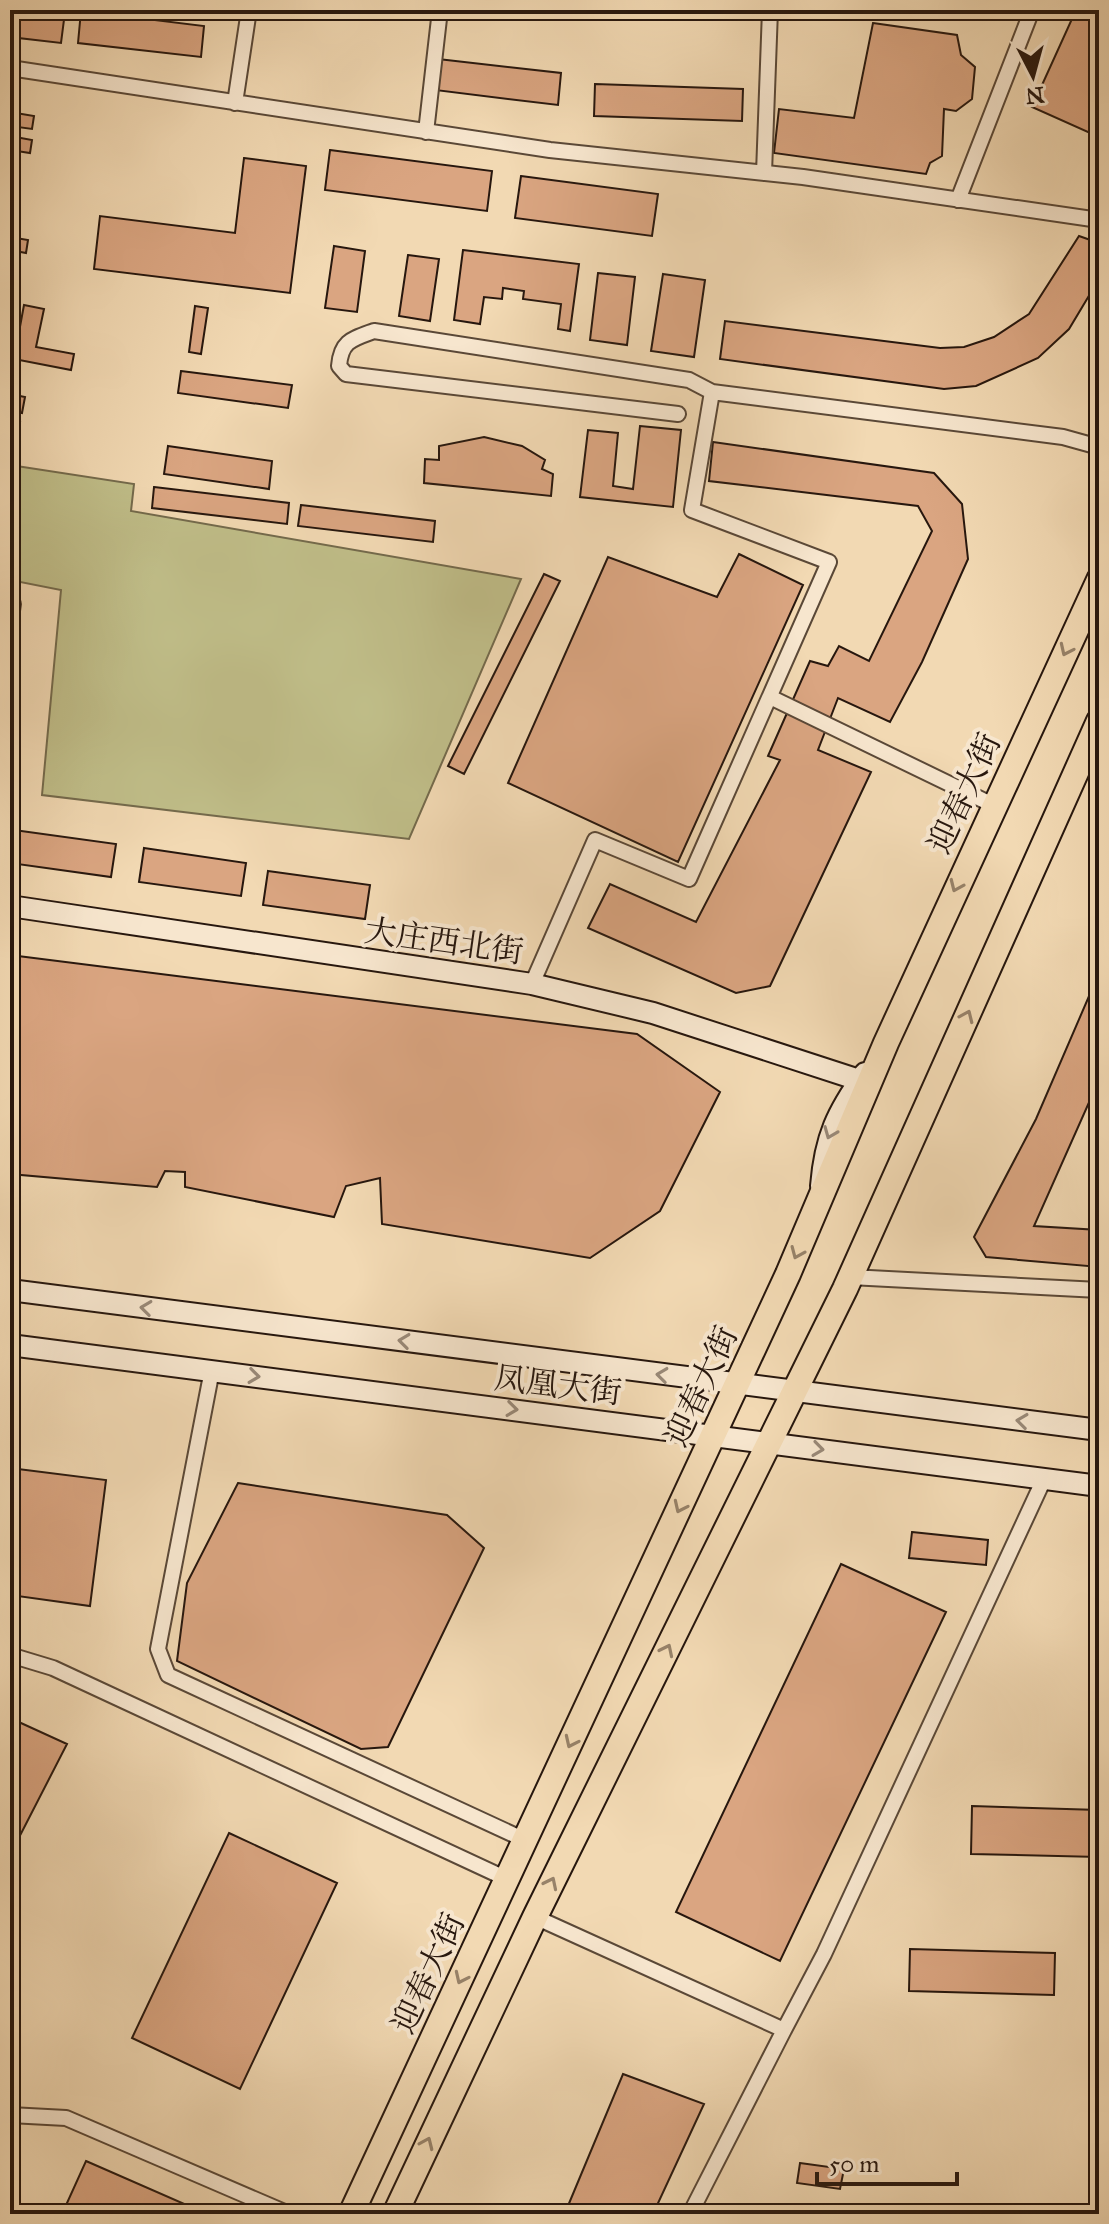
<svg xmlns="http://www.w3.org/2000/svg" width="1109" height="2224" viewBox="0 0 1109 2224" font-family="'IM FELL Great Primer','Noto Serif SC',serif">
  <rect width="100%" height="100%" fill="#f2d9b3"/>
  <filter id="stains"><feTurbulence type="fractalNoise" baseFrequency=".0025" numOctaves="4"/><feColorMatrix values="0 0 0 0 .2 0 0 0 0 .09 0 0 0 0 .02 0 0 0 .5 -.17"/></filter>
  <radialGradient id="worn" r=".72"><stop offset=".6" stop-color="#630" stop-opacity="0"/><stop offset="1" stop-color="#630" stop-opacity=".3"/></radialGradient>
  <path fill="#c0be89" stroke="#746a4c" stroke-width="2" d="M10,465l124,19 -3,27 390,68 -112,260 -367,-44 19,-205 -51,-10z"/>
  <path fill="#daa581" stroke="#27170e" stroke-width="2" d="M10,10l55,2 -4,31 -51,-6z
    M637,10h111v4h-111z
    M1076,10h23v127l-67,-30z
    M81,11l123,15 -3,31 -123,-14z
    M873,23l84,12 4,20 14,12 -3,32 -16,12 -12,-2 -2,47 -12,7 -4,11 -152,-21 5,-44 75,9z
    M438,59l123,14 -3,32 -123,-15z
    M595,84l148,5 -1,32 -148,-5z
    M10,112l24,4 -2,13 -22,-3z
    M10,136l22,4 -2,13 -20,-3z
    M330,150l162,21 -5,40 -162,-21z
    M244,158l62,8 -16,127 -196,-24 6,-53 135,17z
    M521,176l137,18 -6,42 -137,-18z
    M1079,236l20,7v36l-30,50 -31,29 -62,28 -32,3 -224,-30 5,-38 215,27 24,-1 30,-10 35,-23z
    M10,237l18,3 -2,13 -16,-3z
    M334,246l31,5 -8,61 -32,-4z
    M463,250l116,14 -9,67 -12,-2 3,-25 -38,-5 1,-8 -21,-3 -1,11 -18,-2 -4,27 -26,-4z
    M408,255l31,4 -9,62 -31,-5z
    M10,273l8,2 -2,13 -6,-1z
    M598,273l37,4 -8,68 -37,-5z
    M663,274l42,6 -11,77 -43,-6z
    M24,305l20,4 -8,38 38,7 -3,16 -57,-11z
    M195,306l13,2 -7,46 -12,-2z
    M181,371l111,14 -4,23 -110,-15z
    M10,394l15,3 -3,16 -12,-2z
    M10,420l10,2 -3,17 -7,-2z
    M640,426l41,4 -8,77 -93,-10 8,-67 30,3 -5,53 20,3z
    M484,437l38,9 23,14 -3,9 11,5 -2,22 -127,-13 1,-24 14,1v-14z
    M713,442l221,31 28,31 6,55 -46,103 -32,60 -52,-24 -20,52 53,22 -101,214 -34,7 -148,-65 22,-44 86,38 84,-162 -12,-4 42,-95 18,5 11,-20 30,15 63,-130 -14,-25 -209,-25z
    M168,446l104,15 -3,28 -105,-15z
    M154,487l135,16 -2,21 -135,-16z
    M301,505l134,16 -2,21 -135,-16z
    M739,554l64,31 -125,277 -170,-79 100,-226 109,40z
    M544,574l16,7 -96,193 -16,-8z
    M14,830l102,14 -5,33 -101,-14z
    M144,848l102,15 -5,33 -102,-14z
    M268,871l102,14 -5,34 -102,-14z
    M10,955l627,79 83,58 -60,119 -70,47 -208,-34 -2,-46 -34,8 -12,31 -149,-30v-15l-20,-1 -8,16 -147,-13v-31l5,-15 -5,-3z
    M1099,973v107l-65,146 65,4v37l-113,-10 -12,-20 62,-118z
    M10,1468l96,12 -16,126 -80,-11z
    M238,1483l209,32 37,33 -96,199 -27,2 -184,-88 10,-78z
    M912,1532l76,8 -2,25 -77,-7z
    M841,1564l105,48 -166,349 -104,-49z
    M10,1718l57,26 -57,111z
    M972,1806l127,4v47l-128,-3z
    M229,1833l108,50 -97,206 -108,-51z
    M910,1949l145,4 -1,42 -145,-4z
    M623,2074l81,30 -51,110h-85l-3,-1z
    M86,2161l103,45 -3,8h-124z
    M800,2163l44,6 -4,20 -43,-6z"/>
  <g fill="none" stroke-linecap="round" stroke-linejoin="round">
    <g stroke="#5a4837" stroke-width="18">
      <path id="street" d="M10,68l540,82 253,27 296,43
        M235,103l14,-93
        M426,132l14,-122
        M764,173l6,-163
        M958,200l74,-190
        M678,414l-332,-40 -7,-8c2,-25 13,-27 35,-35l315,49 23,12 351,45 36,10
        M10,603l3,1 -3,20
        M770,697l223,108
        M1080,763l19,8
        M532,984l63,-144 94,39 140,-317 -137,-52 20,-118
        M850,1277l249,13
        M212,1370l-54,279 10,26 357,165
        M10,1655l43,13 454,211
        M535,1917l249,113 40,-76 220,-475
        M10,2115l56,3 223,96
        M690,2214l94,-184"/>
    </g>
    <g stroke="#27170e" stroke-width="24">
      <path id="secondary" d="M10,906l522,78 121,29 206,67
        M821,1186c4,-49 16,-74 44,-113
        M10,1290l1089,140
        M10,1345l1089,141"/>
    </g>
    <g stroke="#27170e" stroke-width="28">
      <path id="primary" d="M351,2214l437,-940 98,-231 213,-463
        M395,2214l140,-297 310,-628 254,-568"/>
    </g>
    <use href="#street" stroke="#f7e6ce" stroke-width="14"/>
    <use href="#secondary" stroke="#f7e6ce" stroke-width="20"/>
    <use href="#primary" stroke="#f2d9b3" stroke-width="24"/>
  </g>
  <defs><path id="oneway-chevron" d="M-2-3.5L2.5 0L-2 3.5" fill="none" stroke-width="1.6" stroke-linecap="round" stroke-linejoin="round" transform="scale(2)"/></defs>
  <g stroke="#978269">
    <use href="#oneway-chevron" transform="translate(1066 650) rotate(115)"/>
    <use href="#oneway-chevron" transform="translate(956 886) rotate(114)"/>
    <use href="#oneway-chevron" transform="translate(967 1016) rotate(-66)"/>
    <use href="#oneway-chevron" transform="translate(797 1253) rotate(113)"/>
    <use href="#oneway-chevron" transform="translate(680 1507) rotate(115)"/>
    <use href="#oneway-chevron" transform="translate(667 1650) rotate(-64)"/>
    <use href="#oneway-chevron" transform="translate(571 1742) rotate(115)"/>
    <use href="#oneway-chevron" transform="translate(551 1883) rotate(-64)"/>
    <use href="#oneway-chevron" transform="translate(461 1978) rotate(115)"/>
    <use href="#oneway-chevron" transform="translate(427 2143) rotate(-66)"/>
  </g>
  <g stroke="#998978">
    <use href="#oneway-chevron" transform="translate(830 1133) rotate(112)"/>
    <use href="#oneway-chevron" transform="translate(146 1308) rotate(-173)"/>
    <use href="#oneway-chevron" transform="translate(404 1341) rotate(-173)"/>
    <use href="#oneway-chevron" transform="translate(662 1375) rotate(-173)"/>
    <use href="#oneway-chevron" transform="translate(254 1376) rotate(7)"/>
    <use href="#oneway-chevron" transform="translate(512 1409) rotate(7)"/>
    <use href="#oneway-chevron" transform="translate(1022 1421) rotate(-173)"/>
    <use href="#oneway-chevron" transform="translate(818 1449) rotate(8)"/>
  </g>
  <g text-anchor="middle" stroke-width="8" stroke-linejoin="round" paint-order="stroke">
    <g font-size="32" fill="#27170e" stroke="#f7e6ce">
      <text transform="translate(964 793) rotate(-65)" y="11">迎春大街</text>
      <text transform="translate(444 941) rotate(8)" y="11">大庄西北街</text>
      <text transform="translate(558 1385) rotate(7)" y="11">凤凰大街</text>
      <text transform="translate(701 1386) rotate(-65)" y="11">迎春大街</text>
      <text transform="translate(428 1973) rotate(-65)" y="11">迎春大街</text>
    </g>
  </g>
  <rect width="1109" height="2224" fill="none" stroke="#f2d9b3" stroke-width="40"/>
  <rect x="12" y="12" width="1085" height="2200" fill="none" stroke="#27170e" stroke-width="4"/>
  <rect x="20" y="20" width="1069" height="2184" fill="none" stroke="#27170e" stroke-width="2"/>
  <g transform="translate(1033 76) rotate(174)" stroke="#f7e6ce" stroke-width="6" paint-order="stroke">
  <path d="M0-6L14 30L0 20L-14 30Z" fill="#27170e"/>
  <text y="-12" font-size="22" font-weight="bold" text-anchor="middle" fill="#27170e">N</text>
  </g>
  <path d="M817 2172v12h140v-12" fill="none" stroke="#27170e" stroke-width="4"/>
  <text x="829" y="2172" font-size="24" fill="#27170e" stroke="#f7e6ce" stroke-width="6" paint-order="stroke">50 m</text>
  <rect width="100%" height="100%" filter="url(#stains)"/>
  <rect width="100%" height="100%" fill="url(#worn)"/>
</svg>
